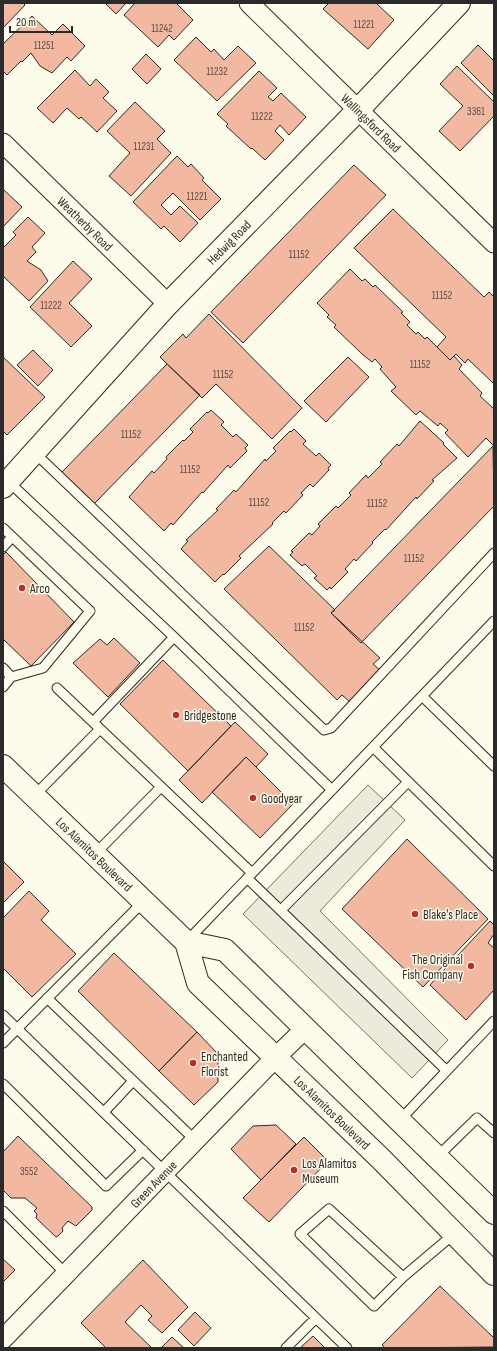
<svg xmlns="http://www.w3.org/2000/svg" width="497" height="1351" viewBox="0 0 497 1351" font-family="'Sofia Sans Condensed',sans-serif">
  <rect width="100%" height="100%" fill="#fdfbea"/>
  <path fill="#eceadb" stroke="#74746e" d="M368,785l37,35 -85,91 128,129 -36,38 -169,-164z"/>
  <path fill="#f2b8a0" stroke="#2b2b2b" d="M3,3h20l2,2 -22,23z
    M105,3h21l-10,11z
    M135,3h41l17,17 -19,20 -5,-5 -11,12 -34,-32z
    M329,3h47l18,17 -26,29 -45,-40z
    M32,16l20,19 11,-11 22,22 -14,15 -4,-4 -15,16 -12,-7 -9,-13 -9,9 -1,-1 -14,14 -4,-4v-27z
    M196,37l15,15 3,-3 10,11 14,-14 18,17 -39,38 -43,-41z
    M478,45l16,16v35l-33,-33z
    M146,54l15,15 -14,15 -15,-15z
    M457,66l37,36v14l-34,35 -21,-20 24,-25 -23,-22z
    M75,70l15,16 6,-7 13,13 -6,6 14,13 -20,21 -16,-15 -2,2 -12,-11 -14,15 -16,-15z
    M259,71l18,17 -9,9 5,4 8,-8 25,24 -17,18 -9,-10 -5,6 9,9 -19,20 -13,-12 -1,1 -25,-23 2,-2 -11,-10z
    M135,102l30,29 -8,8 14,14 -40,43 -22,-20 21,-23 -23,-22z
    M177,156l11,11 3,-3 13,14 -2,2 19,19 -21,21 -27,-27 -12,12 10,10 9,-9 18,17 -18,19 -16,-16 -3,3 -28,-27z
    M354,165l32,30 -143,148 -32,-31z
    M4,190l18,17 -19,20v-35z
    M393,209l91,88 5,-5 5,5v87l-26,-25 -3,4 -9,-9 -6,6 -13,-13 9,-10 -92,-89z
    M28,217l17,16 -13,14 4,5 -9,9 14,9 7,11 -19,20 -26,-25v-28l13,-13 -3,-3z
    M73,261l19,18 -23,24 23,23 -21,21 -41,-40z
    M350,269l12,12 3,-2 8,8 2,-2 28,27 -2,1 9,9 -3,3 9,9 2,-2 7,7 2,-2 23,23 4,-4 8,9 -3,4 23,24 -2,3 14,13v37l-8,-8 -18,19 -23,-24 3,-3 -8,-7 -2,3 -18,-15 -4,4 -25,-24 5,-4 -16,-18 2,-2 -7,-8 -3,3 -10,-8 -28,-27 2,-2 -9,-8 2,-2 -12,-12z
    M209,314l93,94 -30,31 -56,-55 -14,14 -42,-41 23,-23 3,4z
    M33,350l20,20 -15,16 -21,-21z
    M3,357l42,40 -38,38 -4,-4z
    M348,357l21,20 -43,45 -22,-21z
    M167,364l33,31 -106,109 -32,-32z
    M211,410l13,12 -3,3 12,12 3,-3 12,11 -3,3 2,3 -17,17 -2,-3 -25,28 -1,-1 -29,33 -2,-2 -7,8 -35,-34 23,-26 2,2 13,-14 -1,-2 17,-17 1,1 9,-9 -3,-3 17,-17 1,1z
    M420,421l24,22 -1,1 14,14 -25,22 2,1 -17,18 -1,-2 -30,33 -1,-1 -13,13 1,1 -17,18 -2,-2 -9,10 3,3 -17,17 -1,-2 -3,3 -13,-12 3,-2 -12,-12 -3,2 -12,-11 3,-3 -2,-1 18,-18 3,2 8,-9 -2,-2 18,-18 2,2 13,-13 -2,-2 17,-18 2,3 14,-14 -2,-2 17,-18 2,2z
    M294,429l12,12 -3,3 13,12 3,-3 12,12 -3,3 1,2 -16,17 -3,-3 -9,9 2,2 -17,18 -2,-2 -12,12 1,1 -34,32 2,2 -17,17 -1,-1 -8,8 -34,-33 7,-8 -2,-1 32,-30 -2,-1 18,-19 2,2 29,-33 1,2 10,-10 -3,-3 17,-17 1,1z
    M493,446l1,60 -133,137 -30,-30z
    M269,546l66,64 -4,3 49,45 -7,6 8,7 -31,31 -8,-7 -5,5 -113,-111z
    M6,552l68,70 -43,44 -28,-27v-84z
    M114,638l26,25 -32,34 -35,-34 27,-24 7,6z
    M163,660l68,66 -43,45 -68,-67z
    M235,722l33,32 -12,13 -10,-10 -44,46 -23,-23z
    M246,757l47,47 -33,34 -48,-46z
    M407,839l81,80 -65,68 -81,-78z
    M3,861l21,21 -21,21z
    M29,891l20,20 -8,9 35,34 -44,43 -29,-29v-50z
    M490,921l4,4v9l-6,9 6,5v42l-28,30 -36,-35z
    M114,953l83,79 -38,39 -81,-80z
    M197,1032l21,22v28l-24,23 -35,-34z
    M276,1125l20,19 -35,36 -30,-31 22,-23z
    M18,1136l74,71v3l-16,16 -8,-5 -6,7 1,3 -5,5 -2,1 -20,-19 1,-4 -3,-3 3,-3 -12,-10h-14l-8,-8v-38z
    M304,1137l24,24 -59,61 -26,-24z
    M3,1259l12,11 -12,12z
    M143,1260l45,47 -26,26 -14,-13 4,-4 -11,-11 -16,17 27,26h-46l-25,-25z
    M440,1286l54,52v9l-109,1 -3,-3z
    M195,1312l16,16 -17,18 -16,-16z
    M313,1336l12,12h-25z
    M172,1337l12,11h-23z"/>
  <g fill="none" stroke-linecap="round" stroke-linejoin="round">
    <g stroke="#2b2b2b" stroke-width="11">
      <path id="lane" d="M35,453l289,277 7,-2 163,-175
        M9,482l165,155 158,153
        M3,528l87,83 -47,57 -32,9 -8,10
        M3,547l9,-10
        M3,668l8,9
        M57,688l195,185
        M422,696l72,70
        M93,722l81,-85
        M373,747l121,119
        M34,796l66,-67
        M95,854l66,-67
        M247,878l199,192
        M281,910l127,-128
        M188,940l306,-319
        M47,998l149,143
        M3,1015l344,333
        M3,1043l140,-141
        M3,1084l103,102 37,-36
        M104,1112l29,-31
        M399,1121l95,-100
        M437,1157l40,-39 17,15
        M3,1211l63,63
        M403,1277l-74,-68 -29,25 74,72 29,-29 51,-43
        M286,1348l30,-30"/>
    </g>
    <g stroke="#2b2b2b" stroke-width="21">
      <g id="street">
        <path id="s1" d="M249,3l245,240"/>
        <path id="s2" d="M3,143l165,161"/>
        <path id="s3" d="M3,1339l273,-282 29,-28"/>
      </g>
    </g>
    <g stroke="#2b2b2b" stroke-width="24">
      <g id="secondary">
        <path id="s4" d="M3,487l165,-183 190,-194 101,-107"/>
      </g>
    </g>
    <g stroke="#2b2b2b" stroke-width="24">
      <g id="primary">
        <path id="s5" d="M3,766l183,176 12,41 183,176 113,115"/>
        <path d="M186,942l39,8 269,263"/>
      </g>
    </g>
    <use href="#lane" stroke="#fdfbea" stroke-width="9"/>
    <use href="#street" stroke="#fdfbea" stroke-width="19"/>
    <use href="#secondary" stroke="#fdfbea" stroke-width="22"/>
    <use href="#primary" stroke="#fdfbea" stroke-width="22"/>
  </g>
  <g fill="#c62828" stroke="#fdfbea" stroke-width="1.5">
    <circle cx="22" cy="588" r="4"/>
    <circle cx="176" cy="715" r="4"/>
    <circle cx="253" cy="798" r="4"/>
    <circle cx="415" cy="914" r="4"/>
    <circle cx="471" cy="966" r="4"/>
    <circle cx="193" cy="1063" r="4"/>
    <circle cx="294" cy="1170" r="4"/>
  </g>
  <g text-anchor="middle" stroke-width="3" stroke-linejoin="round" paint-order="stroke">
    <g font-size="11" fill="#5d4e48">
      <text x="364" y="28">11221</text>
      <text x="162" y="32">11242</text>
      <text x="44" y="49">11251</text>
      <text x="217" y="75">11232</text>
      <text x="476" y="115">3361</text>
      <text x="262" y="120">11222</text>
      <text x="144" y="150">11231</text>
      <text x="197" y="200">11221</text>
      <text x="299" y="258">11152</text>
      <text x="442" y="299">11152</text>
      <text x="51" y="309">11222</text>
      <text x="420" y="368">11152</text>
      <text x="223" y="378">11152</text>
      <text x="131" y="438">11152</text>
      <text x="190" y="473">11152</text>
      <text x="259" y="506">11152</text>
      <text x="377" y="507">11152</text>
      <text x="414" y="562">11152</text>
      <text x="304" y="631">11152</text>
      <text x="29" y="1175">3552</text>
    </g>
    <g font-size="13" fill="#2b2b2b" stroke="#fdfbea">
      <text dy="5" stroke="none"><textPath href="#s1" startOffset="171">Wallingsford Road</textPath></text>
      <text dy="5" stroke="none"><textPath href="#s2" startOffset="115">Weatherby Road</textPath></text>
      <text dy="5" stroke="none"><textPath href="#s4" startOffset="333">Hedwig Road</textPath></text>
      <text dy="5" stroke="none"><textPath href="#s5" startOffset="127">Los Alamitos Boulevard</textPath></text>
      <text dy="5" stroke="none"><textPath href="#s5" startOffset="483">Los Alamitos Boulevard</textPath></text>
      <text dy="5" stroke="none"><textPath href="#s3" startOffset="216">Green Avenue</textPath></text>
    </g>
    <g font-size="13" fill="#2b2b2b" stroke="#fdfbea" text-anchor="start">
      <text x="30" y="593">Arco</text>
      <text x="184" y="720">Bridgestone</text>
      <text x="261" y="803">Goodyear</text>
      <text x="423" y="919">Blake's Place</text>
      <text x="463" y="964" text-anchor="end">The Original<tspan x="463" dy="15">Fish Company</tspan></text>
      <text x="201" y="1061">Enchanted<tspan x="201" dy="15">Florist</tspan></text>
      <text x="302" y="1168">Los Alamitos<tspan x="302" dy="15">Museum</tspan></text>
    </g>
  </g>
  <rect width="497" height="1351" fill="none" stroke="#2b2b2b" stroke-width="8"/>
  <path d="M10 26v6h62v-6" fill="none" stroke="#2b2b2b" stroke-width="2"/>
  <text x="16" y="26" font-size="12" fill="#2b2b2b" stroke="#fdfbea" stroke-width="3" paint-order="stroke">20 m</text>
</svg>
